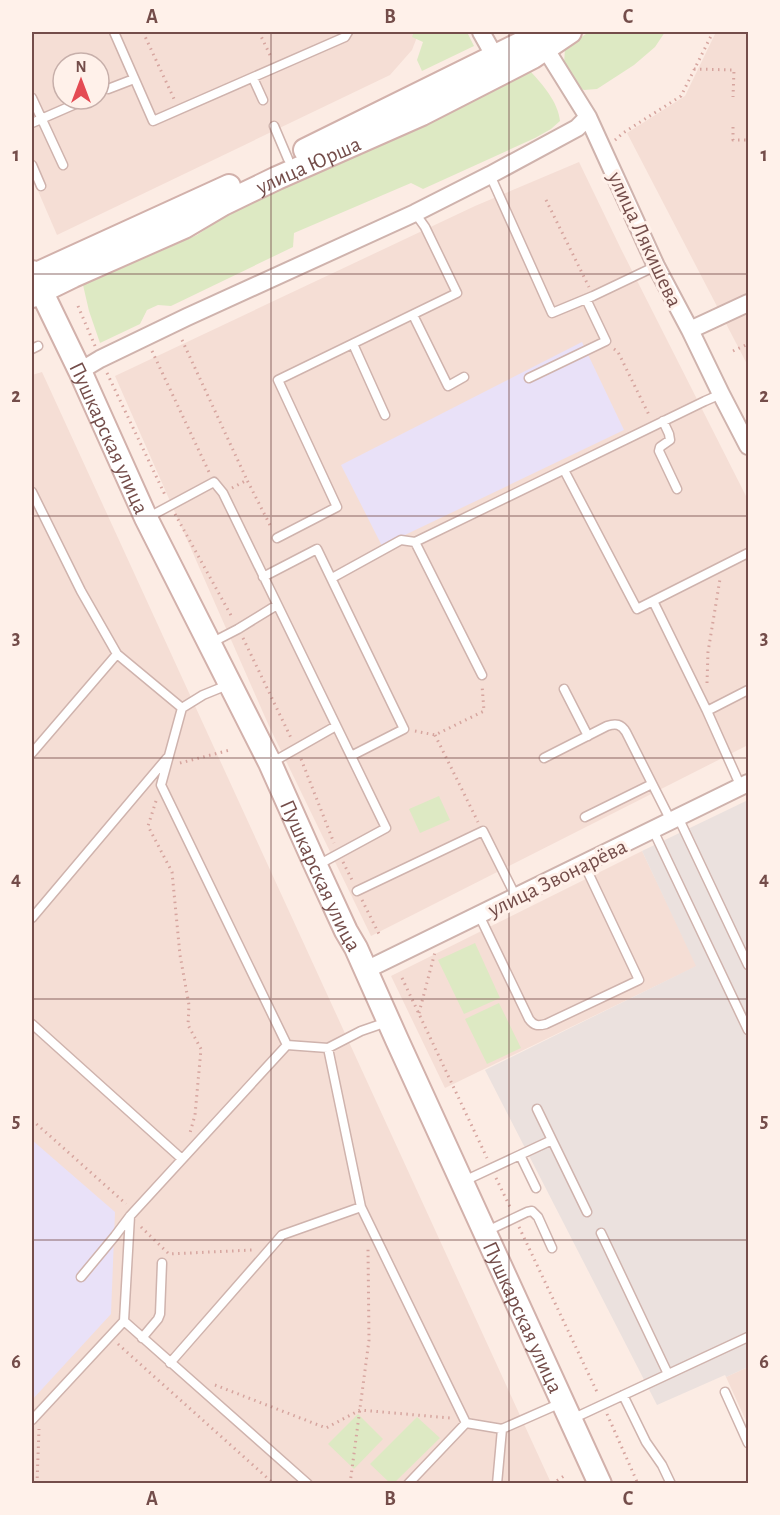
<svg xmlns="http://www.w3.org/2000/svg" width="780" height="1515" viewBox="0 0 780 1515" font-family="'Alegreya Sans',sans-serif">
  <rect width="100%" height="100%" fill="#fcece4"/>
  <path fill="#f5ded5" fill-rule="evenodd" d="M32,32h387l-7,18 -22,25 -333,160 -25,-58zM63,63h36v36h-36z
    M716,32h32v334l-121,-233 58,-37z
    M579,162l42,87 127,251v245l-377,191 -102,-210 -154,-350 360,-170z
    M42,372l509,1111 -519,1v-1109z
    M642,851l55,115 -252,122 -54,-112z
    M748,1367v58l-22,-48z"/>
  <path fill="#ebe1de" d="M748,800v567l-22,10 -1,-2 -68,30 -172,-335 211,-104 -54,-115z"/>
  <path fill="#e9e1f8" d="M582,342l42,88 -242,116 -41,-81z
    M32,1140l83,72 -4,102 -79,86z"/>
  <path fill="#dde9c3" d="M414,32h53l7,14 -52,25 -5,-11 6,-18 -11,-5z
    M589,32h76l-10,15 -21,18 -37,24 -13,1 -8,-4 -12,-22 1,-16z
    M531,72c12,13 27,30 29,49l-9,8 -16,9 -112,51 -12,-6 -117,50 -1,14 -122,59 -13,-1 -11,5 -7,14 -40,19 -11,-32 -6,-26 114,-50 40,-27 106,-48z
    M439,796l11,24 -30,13 -11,-24z
    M475,943l25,55 -36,16 -26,-54z
    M499,1003l22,45 -34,16 -22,-45z
    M358,1414l25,25 -29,30 -26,-25z
    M417,1417l23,21 -46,45h-4l-20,-19z"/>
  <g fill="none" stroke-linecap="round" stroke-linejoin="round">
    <g stroke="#cfb3ad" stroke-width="11">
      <path id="lane" d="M114,32l39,89 192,-84 3,-5
        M253,78l10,22
        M108,89l26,-10
        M32,98l31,67
        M32,123l48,-21
        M274,126l14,33
        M32,165l9,21
        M490,175l62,138 41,-17 63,-30
        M413,315l35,71 16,-9
        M353,344l32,71
        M32,349l6,-3
        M529,378l77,-37 -20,-42
        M663,421l6,13 1,6 -10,7 -1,4 18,38
        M564,470l73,139 111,-56
        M32,492l49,99 36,63
        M147,518l67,-36 9,11 163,335 -70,38
        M277,538l60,-31 -59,-127 179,-87 -32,-66 -10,-14
        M415,542l67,133
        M263,577l54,-28 87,180 -53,27
        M332,578l69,-38 14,2 290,-141 16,-7
        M653,601l54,110
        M211,643l27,-14 39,-24
        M230,684l-27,11 -21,13 -21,77 126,260
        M564,689l24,47
        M32,753l85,-99 65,54
        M544,758l63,-32c9,-3 14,-2 19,6l45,89
        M271,763l65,-37
        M741,787l-34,-76 41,-21
        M585,817l67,-33
        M678,817l70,148
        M653,830l95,200
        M357,891l126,-60 33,66
        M479,915l50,104c5,7 9,7 17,5l93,-44 -55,-116
        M32,918l135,-160
        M387,1022l-26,9 -33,17 33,159 105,216
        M32,1024l150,135
        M552,1140l35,72
        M520,1155l16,33
        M464,1181l88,-41 -15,-31
        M130,1216l-6,105 184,163
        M485,1232l42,-20 5,-1 6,6 14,31
        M601,1233l67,141
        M81,1277l34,-41 15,-20 157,-171 41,3
        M142,1338l16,-19 2,-5 2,-51
        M170,1363l112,-128 79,-28
        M725,1392l23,51
        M623,1395l23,47 16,23 9,19
        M572,1419l176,-82
        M32,1420l92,-99
        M408,1484l58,-61 36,6
        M497,1484l5,-55 59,-26"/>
    </g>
    <g stroke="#cfb3ad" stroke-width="20">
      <path id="street" d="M481,32l18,32
        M537,41l13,15 38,61 68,149 34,64 31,64 27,52
        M690,330l58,-27
        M80,371l20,-12 87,-42 228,-104 75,-38 87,-47 11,-11
        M366,970l382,-187"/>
    </g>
    <g stroke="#d2b1ab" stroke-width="26">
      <g id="secondary">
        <path d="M305,150l239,-118"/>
        <path id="s1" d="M32,272l48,99 66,147 124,245 46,103 30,65 10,17 41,92 203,444"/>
        <path d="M32,276l197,-90"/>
        <path id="s2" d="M32,296l41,-20 111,-49 39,-23 54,-26 145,-64 111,-57 37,-25"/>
      </g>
    </g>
    <path stroke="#d6a59f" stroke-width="3" stroke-dasharray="1.5 4.5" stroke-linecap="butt" d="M143,32l32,69
      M259,32l12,25
      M32,35l2,-1
      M694,69l40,1 -1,27
      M733,127v13h15
      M615,140l8,-7 58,-37 32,-64
      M546,200l43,87
      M78,306l17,40
      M182,340l65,140
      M614,349l4,3 32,65
      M152,351l57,121
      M733,351l15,-7
      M107,373l58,122
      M232,488l15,-8 25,49
      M175,514l58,105
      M243,638l49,102
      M707,683l1,-31 12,-73
      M415,731l20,4 49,-24 -2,-26
      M435,735l43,87
      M301,759l33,84
      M180,763l50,-13
      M156,801l-8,25 24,46 8,83 9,50 -1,20 13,24 -6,66 -5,18
      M343,862l9,18
      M362,900l18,36
      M402,978l85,180
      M419,1013l16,-61
      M32,1120l94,84
      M496,1178l14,29
      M141,1227l28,27 83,-4
      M519,1227l79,167
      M118,1344l156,140
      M215,1385l111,43 34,-18 90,8
      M607,1414l31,70
      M37,1484l2,-55
      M350,1484l19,-144 -1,-91
      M552,1484l12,-8"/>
    <use href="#lane" stroke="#fff" stroke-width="8"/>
    <use href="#street" stroke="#fff" stroke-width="16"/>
    <use href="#secondary" stroke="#fff" stroke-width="22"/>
  </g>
  <path fill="none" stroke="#744d4a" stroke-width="1.5" stroke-opacity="0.55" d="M271,32v1452M509,32v1452M32,274h716M32,516h716M32,758h716M32,999h716M32,1240h716"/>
  <g text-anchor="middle" stroke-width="6" stroke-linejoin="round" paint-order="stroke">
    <g font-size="22" fill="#744d4a" stroke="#fff1ea">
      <text dy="8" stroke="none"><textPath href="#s2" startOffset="306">улица Юрша</textPath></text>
      <text transform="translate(646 239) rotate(65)" y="8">улица Лякишева</text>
      <text dy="8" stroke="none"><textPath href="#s1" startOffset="183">Пушкарская улица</textPath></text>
      <text dy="8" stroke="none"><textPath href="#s1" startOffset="669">Пушкарская улица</textPath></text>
      <text transform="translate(557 877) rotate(-26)" y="8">улица Звонарёва</text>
      <text dy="8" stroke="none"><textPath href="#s1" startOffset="1155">Пушкарская улица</textPath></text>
    </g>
  </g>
  <rect width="780" height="1515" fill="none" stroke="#fff1ea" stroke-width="66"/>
  <g transform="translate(81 81)"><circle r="28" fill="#fff1ea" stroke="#c7afaa" stroke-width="1.5"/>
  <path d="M0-4.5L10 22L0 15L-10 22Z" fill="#e44b53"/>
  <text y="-9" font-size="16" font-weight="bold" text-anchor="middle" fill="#744d4a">N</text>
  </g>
  <rect x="33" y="33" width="714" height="1449" fill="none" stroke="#744d4a" stroke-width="2"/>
  <g font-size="20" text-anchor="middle" font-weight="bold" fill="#744d4a">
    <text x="152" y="23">A</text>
    <text x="390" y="23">B</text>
    <text x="628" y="23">C</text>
    <text x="16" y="161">1</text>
    <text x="764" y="161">1</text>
    <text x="16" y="402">2</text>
    <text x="764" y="402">2</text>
    <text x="16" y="644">3</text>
    <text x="764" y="644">3</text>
    <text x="16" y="885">4</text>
    <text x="764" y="885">4</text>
    <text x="16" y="1127">5</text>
    <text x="764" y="1127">5</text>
    <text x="16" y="1368">6</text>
    <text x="764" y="1368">6</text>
    <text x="152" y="1505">A</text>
    <text x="390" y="1505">B</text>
    <text x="628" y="1505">C</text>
  </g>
</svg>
